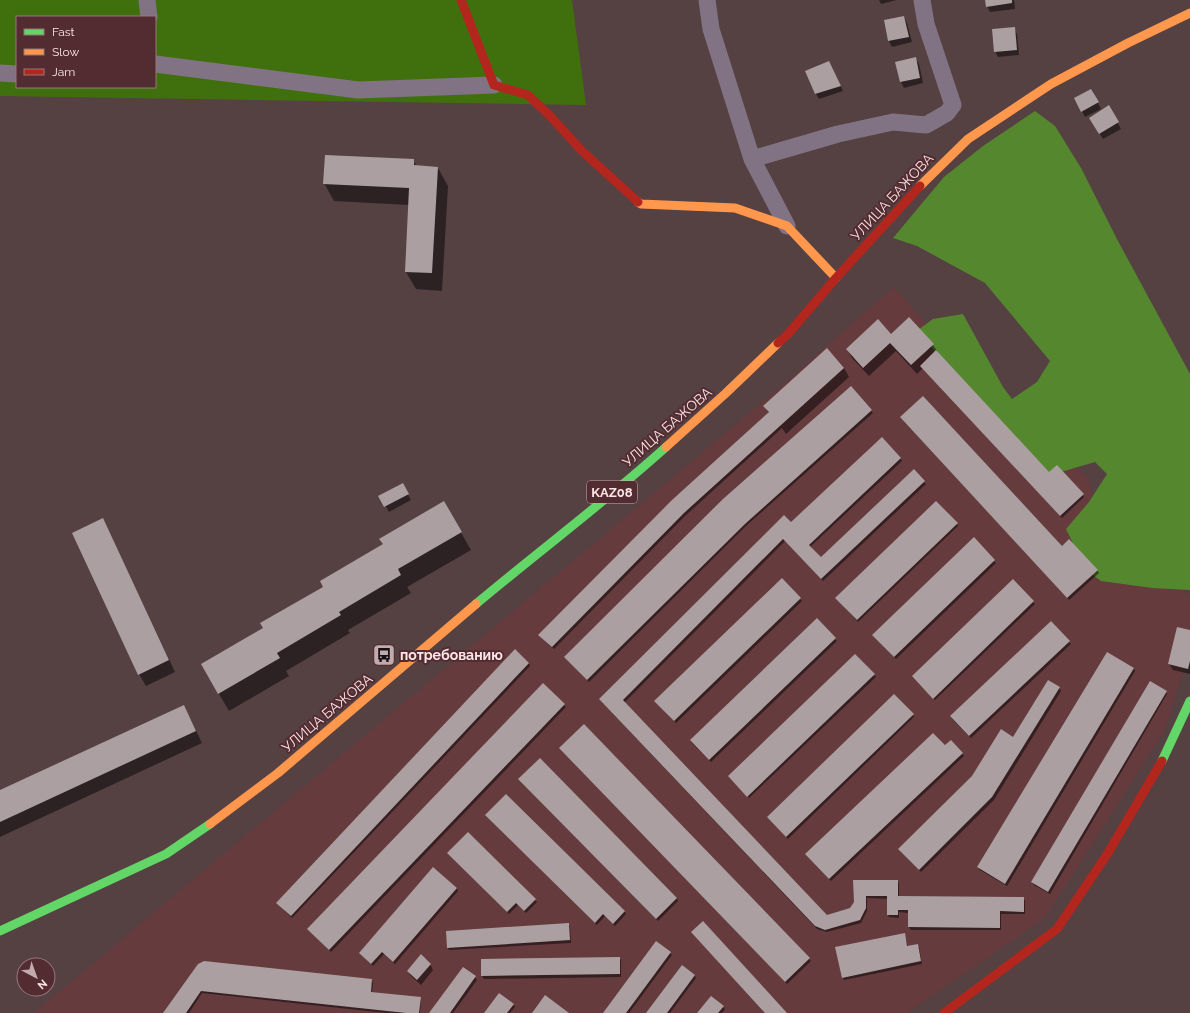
<svg xmlns="http://www.w3.org/2000/svg" width="1190" height="1013" viewBox="0 0 1190 1013" font-family="Raleway,sans-serif">
  <rect width="100%" height="100%" fill="#554042"/>
  <path fill="#653b3e" d="M894,287l107,120 87,70 19,68 77,44 6,7v52l-24,80 -121,190 -138,95h-873l744,-624z"/>
  <path fill="#40700e" fill-rule="evenodd" d="M0,0h572l14,105 -586,-9zM17,17h138v70h-138z"/>
  <path fill="#55882e" d="M1035,111l20,15 26,42 37,73 72,133v216l-38,-2 -51,-7 -15,-11 -20,-41 23,-27 18,-28 -12,-12 -48,14 -104,-114 -25,-32 15,-11 30,-5 40,73 9,12 25,-17 13,-21 -65,-78 -68,-37 -24,-8 51,-61 39,-31z"/>
  <path fill="#0007" d="M879,0h18l-16,4z
    M986,0h28l1,9 -25,3 -3,-6z
    M904,17l3,6 5,19 -20,5 -3,-6 -4,-20z
    M1014,28l3,6 2,21 -21,2 -3,-6z
    M915,58l4,6 4,19 -19,5 -3,-6 -5,-19z
    M832,68l11,23 -24,8 -3,-5z
    M1091,90l10,19 -16,8 -10,-19z
    M1109,107l12,22 -18,10 -13,-21z
    M413,160l4,7 21,1 10,18 -6,105 -26,-2 -10,-17 3,-67 -75,-4 -10,-18z
    M908,318l25,27 6,9 110,119 34,22 1,2 -22,21 -139,-150 -6,6 -21,-23 -27,25 -17,-18 -5,-9 44,-14z
    M844,368l5,9 -63,57 -4,-6 -97,88 -131,133 -13,-12 228,-224 -5,-7z
    M851,387l22,26 -127,113 -157,156 -22,-23z
    M903,420l159,127 35,23 2,3 -30,27z
    M900,458l2,3 -92,86 11,12 103,-77 2,2 -103,97 -38,-40 -161,162 203,213 24,-7 4,-7 -1,-21h44l1,3v13l124,1 2,3v13h-24v16h-90l-2,-3v-14l-10,-1v6l-10,-1 -1,-2v-16l-21,-1v13l-6,12 -34,9 -10,-3 -217,-229 191,-176z
    M402,484l9,16 -22,12 -9,-16z
    M444,503l27,47 -64,37 4,6 -63,37 2,3 -64,38 3,5 -60,35 -27,-46 63,-36z
    M957,524l1,2 -100,96 -20,-22z
    M109,532l66,140 -29,14 -7,-12z
    M994,561l2,2 -100,96 -21,-22z
    M782,580l20,21 -126,122 -19,-20z
    M1013,580l22,24 -100,96 -22,-24z
    M1190,631v43l-17,-4 -4,-6z
    M835,639l2,2 -126,121 -19,-19 -1,-2z
    M1069,642l2,2 -100,94 -19,-19 -1,-3z
    M1107,653l27,16 1,2 -128,215 -27,-16 -2,-3z
    M529,663l1,3 -238,252 -13,-13z
    M874,675l2,2 -127,121 -18,-19 -2,-2z
    M543,685l23,22 -235,245 -21,-21z
    M1059,688l2,3 -67,109 -73,72 -20,-20 112,-114z
    M1166,692l1,2 -117,200 -16,-9 -2,-3z
    M184,706l18,37 -202,94v-46z
    M913,715l1,2 -126,122 -18,-20z
    M584,725l225,234 2,2 -24,23 -225,-234z
    M945,747l17,6 2,3 -133,125 -24,-25z
    M540,759l137,139 1,3 -20,20 -137,-140z
    M506,795l119,117 1,2 -11,12 -10,-10 -8,9 -109,-108z
    M468,833l69,69 -11,11 -8,-8 -9,9 -59,-59z
    M434,868l23,20 1,3 -63,73 -11,-10 -11,12 -13,-13z
    M568,924l2,2 1,17 -122,7 -1,-2z
    M904,934l4,13h11l3,17 -78,16 -2,-3z
    M670,953l2,2 -43,58h-25z
    M619,958l2,2v17l-137,2 -2,-3v-16z
    M430,964l3,6 -12,15 -10,-9 -3,-5z
    M198,965l173,15 2,3 -1,10 48,5 1,3 -1,12h-34l-184,-20 -13,20h-24z
    M463,968l12,9 2,3 -24,33h-23z
    M694,975l2,3 -26,35h-22z
    M513,1004l2,3 -5,6h-25z
    M723,1007l2,2 -3,4h-24z"/>
  <path fill="#ac9fa1" d="M985,0h27v3l-26,4z
    M904,16l5,21 -21,4 -4,-21z
    M1015,27l2,23 -23,2 -2,-23z
    M916,57l4,21 -20,4 -5,-20z
    M829,61l12,25 -26,8 -10,-23z
    M1091,89l8,13 -18,10 -7,-14z
    M1109,105l10,17 -20,12 -10,-16z
    M325,155l89,4v6l24,2 -6,106 -27,-1 4,-84 -86,-4z
    M909,317l25,27 -23,21 -21,-22 -27,25 -17,-19 32,-30 13,15z
    M827,348l17,20 -160,145 -132,134 -14,-12 134,-135 97,-88 -6,-6z
    M936,350l113,122 8,-7 27,29 -24,22 -140,-150z
    M851,386l21,24 -127,114 -158,156 -23,-23 159,-158z
    M923,396l139,150 7,-7 29,31 -31,28 -167,-181z
    M882,437l19,21 -92,87 12,12 93,-88 11,12 -104,98 -38,-40 -160,161 204,215 23,-7 4,-6 -1,-22h45v16l126,1v15l-24,-1v17l-92,-1v-17h-10v5h-11v-19h-21v12l-6,12 -35,10 -10,-4 -216,-227 185,-184 7,7z
    M403,483l6,11 -25,13 -6,-11z
    M444,501l18,31 -64,37 3,6 -62,37 2,3 -64,38 3,5 -62,36 -17,-30 62,-36 -3,-5 63,-36 -3,-6 63,-37 -4,-5z
    M936,501l22,22 -101,97 -22,-22z
    M103,518l66,142 -31,15 -66,-142z
    M974,537l21,23 -101,97 -22,-22z
    M782,578l19,20 -127,123 -20,-20z
    M1013,579l21,22 -101,98 -21,-23z
    M817,618l19,20 -127,122 -19,-20z
    M1051,621l19,20 -101,95 -19,-20z
    M1177,627l13,3v31l-2,8 -20,-5z
    M515,649l14,14 -238,253 -15,-13z
    M1107,652l27,16 -129,216 -28,-17z
    M855,654l20,20 -128,123 -19,-21z
    M1048,680l12,7 -68,110 -73,73 -21,-21 74,-73 29,-47 12,8z
    M1150,681l17,10 -119,201 -17,-10z
    M543,683l22,21 -236,246 -22,-21z
    M894,694l20,20 -128,123 -19,-20z
    M184,705l12,26 -196,91v-32z
    M584,724l226,234 -25,24 -226,-234z
    M933,733l12,12 6,-5 12,13 -134,126 -24,-25z
    M540,758l137,140 -21,21 -138,-140z
    M506,794l119,117 -12,13 -10,-10 -8,9 -110,-108z
    M468,832l68,67 -12,12 -8,-8 -9,9 -60,-59z
    M433,867l24,21 -64,74 -11,-10 -11,12 -12,-11z
    M703,921l84,92h-22l-74,-81z
    M569,923l1,17 -123,8 -1,-17z
    M905,933l2,13 11,-2 3,17 -79,17 -7,-31z
    M656,941l15,11 -45,61h-23z
    M421,954l10,10 -14,16 -10,-9z
    M620,957v17l-139,2v-17z
    M204,961l168,18 -1,13 50,5 -2,16h-13l-205,-22 -15,22h-23l35,-49z
    M682,965l13,10 -28,38h-21z
    M463,967l13,9 -26,37h-21z
    M499,993l15,11 -7,9h-23z
    M545,995l24,18h-37z
    M711,996l13,10 -6,7h-21z"/>
  <g fill="none" stroke-linecap="round" stroke-linejoin="round">
    <path stroke="#827384" stroke-width="17" d="M147,0l2,17
      M707,0l4,29 41,130 35,67
      M155,64l203,26 136,-5
      M0,73l17,1
      M752,159l86,-25 55,-12 33,3 21,-12 6,-8 -27,-81 -4,-24"/>
    <path stroke="#63d668" stroke-width="9" d="M476,604c63,-53 129,-102 190,-157
      M1162,761l28,-60
      M0,931l166,-77 44,-30"/>
    <path stroke="#ff974d" stroke-width="9" d="M920,186l48,-47 83,-55 77,-41 62,-30
      M638,202l3,2 94,4 52,18 49,52
      M666,447l60,-54 52,-50
      M210,824l68,-51 198,-169"/>
    <path stroke="#b3261e" stroke-width="9" d="M461,0l33,85 34,10 23,22 31,34 56,51
      M778,343l10,-9 48,-56 84,-92
      M944,1013l113,-84 51,-76 54,-92"/>
  </g>
  <defs>
    <g id="bus-square" transform="scale(1.15)"><rect x="-9" y="-9" width="18" height="18" rx="4" fill="#c3abad" stroke="#522c30"/><path d="M-5-6H5V4H4V6H2V4H-2V6H-4V4H-5ZM-3.5-4V0h7V-4ZM-3.5 1.2v1.5H-2V1.2ZM2 1.2v1.5H3.5V1.2Z" fill="#111"/></g>
  </defs>
  <g fill-rule="evenodd">
    <use href="#bus-square" x="384" y="655"/>
  </g>
  <g text-anchor="middle" stroke-width="4" stroke-linejoin="round" paint-order="stroke">
    <rect fill="#522c30" stroke="#caaeaf" stroke-width="1" x="587" y="481" width="50" height="22" rx="3"/>
    <g font-size="13" font-weight="bold" fill="#fee5e6">
      <text x="612" y="497">KAZ08</text>
    </g>
    <g font-size="14" fill="#fee5e6" stroke="#522c30">
      <text transform="translate(892 197) rotate(-47)" y="5">УЛИЦА БАЖОВА</text>
      <text transform="translate(667 427) rotate(-41)" y="5">УЛИЦА БАЖОВА</text>
      <text transform="translate(327 713) rotate(-40)" y="5">УЛИЦА БАЖОВА</text>
    </g>
    <g font-size="14" font-weight="bold" fill="#fee5e6" stroke="#522c30" text-anchor="start">
      <text x="400" y="660">потребованию</text>
    </g>
  </g>
  <rect x="16" y="16" width="140" height="72" fill="#522c30" stroke="#977679"/>
  <rect x="24" y="29" width="20" height="6" fill="#63d668" stroke="#977679"/>
  <text x="52" y="36" font-size="12" fill="#fee5e6">Fast</text>
  <rect x="24" y="49" width="20" height="6" fill="#ff974d" stroke="#977679"/>
  <text x="52" y="56" font-size="12" fill="#fee5e6">Slow</text>
  <rect x="24" y="69" width="20" height="6" fill="#b3261e" stroke="#977679"/>
  <text x="52" y="76" font-size="12" fill="#fee5e6">Jam</text>
  <g transform="translate(36 977) rotate(139)"><circle r="19" fill="#522c30" stroke="#977679"/>
  <path d="M0-3L7 15L0 10L-7 15Z" fill="#c3abad"/>
  <text y="-6" font-size="11" font-weight="bold" text-anchor="middle" fill="#fee5e6">N</text>
  </g>
</svg>
